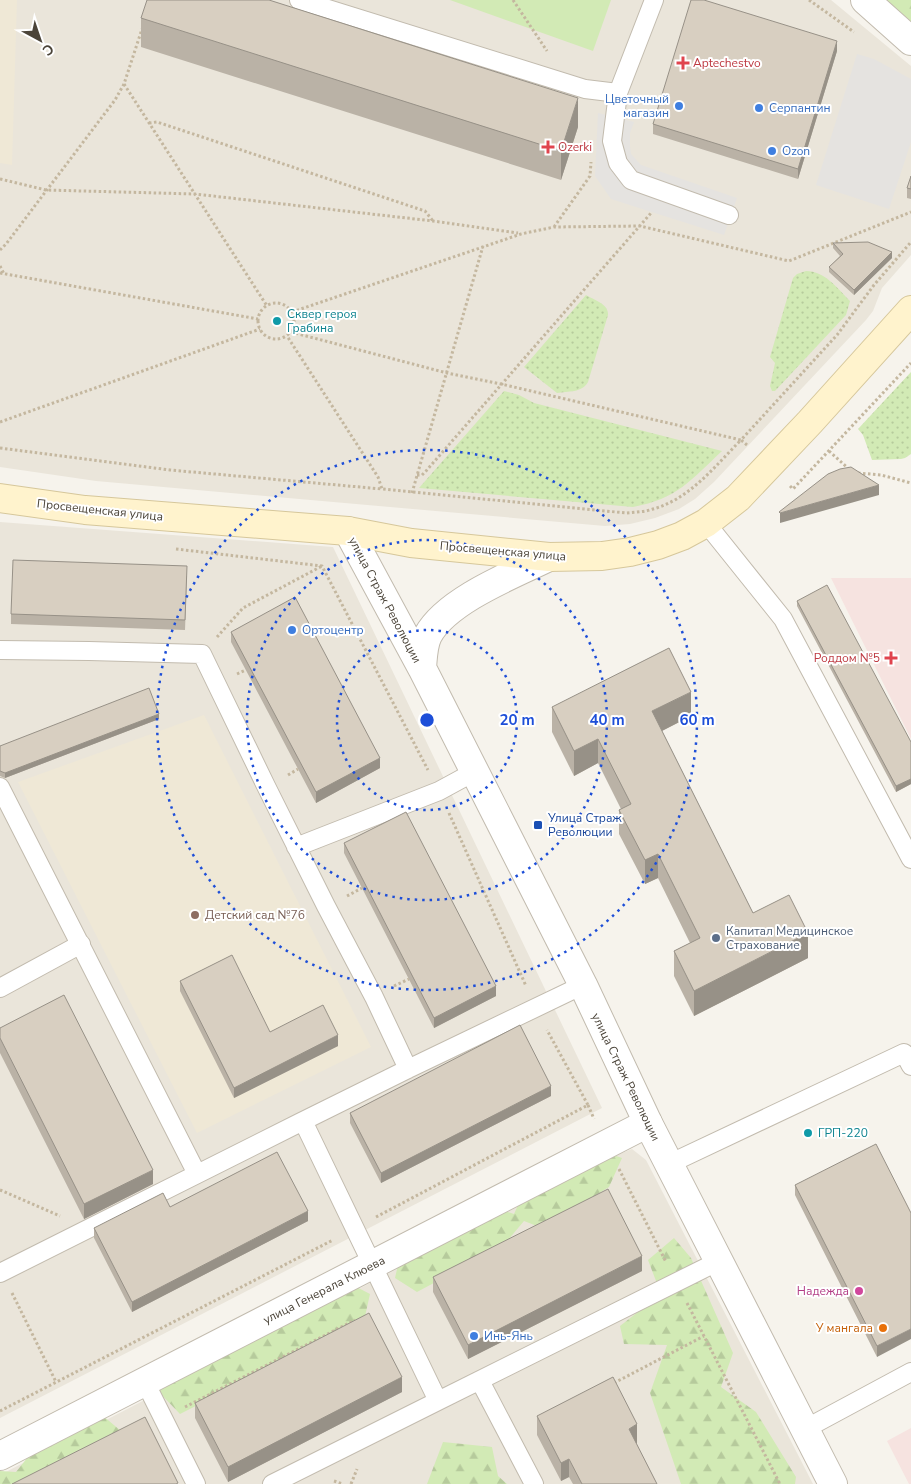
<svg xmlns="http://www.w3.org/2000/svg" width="911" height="1484" viewBox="0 0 911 1484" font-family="'Nunito Sans',sans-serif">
  <defs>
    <pattern id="grass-dots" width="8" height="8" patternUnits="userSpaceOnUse" patternTransform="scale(1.25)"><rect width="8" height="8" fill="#d2eab5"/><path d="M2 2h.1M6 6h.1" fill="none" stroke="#b6ca9c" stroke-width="1.8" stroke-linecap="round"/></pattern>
    <pattern id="forest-firs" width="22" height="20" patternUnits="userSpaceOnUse" patternTransform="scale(1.25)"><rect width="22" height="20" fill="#d2eab5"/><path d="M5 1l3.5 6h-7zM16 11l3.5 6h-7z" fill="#b6ca9c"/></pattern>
  </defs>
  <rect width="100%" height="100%" fill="#f6f3ec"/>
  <path fill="#eae5da" d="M0,0h831l80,66v189l-29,33 -9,23 -7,9 -152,162 -19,17 -16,10 -24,9 -25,6 -25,2 -509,-45 -96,-14z
    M0,522l333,25 269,561 -602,310z
    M632,1149l14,11 167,324h-813v-9l617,-320z"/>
  <path fill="#efe8d6" d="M0,0h17l-5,165 -12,-2z
    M204,715l167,332 -174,86 -179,-351z"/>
  <path fill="#f6e3e0" d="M831,578h80v161z
    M911,1428v56h-2l-22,-43z"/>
  <path fill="url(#grass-dots)" d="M806,271c19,0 32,18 44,30l-4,14 -71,76h-3l-2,-5 5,-23 -5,-6 23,-79 4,-4z
    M586,295c8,5 23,9 22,20l-20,67c-6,11 -20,9 -31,11l-33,-26z
    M911,372v82l-6,4 -4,1 -29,1 -9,-25 -5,-6z
    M504,391l15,4 15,8 188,48c-31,29 -45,48 -89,56l-214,-19z"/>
  <path fill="url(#forest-firs)" d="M883,0h28v24z
    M593,1148l29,10 -13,29 -67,41 -18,-7 -21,25 -86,46 -22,-14 5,-22 90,-50 24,8 14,-31z
    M674,1238l17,20 42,95 -12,34 35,25 40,65 -1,7h-114l-31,-91 17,-48 -43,-1 -4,-18 41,-32 -13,-34z
    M345,1281l25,13 -6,27 -184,93 -25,-26z
    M102,1415l19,16 -102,53h-19v-13l16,1 19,-24z
    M443,1442l49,5 6,29 9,8h-80z"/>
  <path fill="#d2eab5" d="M450,0h161l-18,51z"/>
  <path fill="#e5e3e0" d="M857,54l17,5 37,20v63l-22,67 -73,-24z
    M598,113l36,9 -4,11v14l1,7 10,11 96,33 -13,37 -113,-36 -16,-23z"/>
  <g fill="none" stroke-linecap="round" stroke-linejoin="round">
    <g stroke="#c2bbae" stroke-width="20">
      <path id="service" d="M299,0l286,89 33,4 36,-93
        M618,93l-6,48 6,22 13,17 98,35
        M706,523l77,96 128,240
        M0,650l89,1 113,3 64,132 60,120 48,91 34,72 175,-84
        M0,787l197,387
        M296,847l143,-56 35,-19
        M0,988l81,-44
        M303,1121l105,-52
        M669,1164l235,-111 7,13
        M0,1273l303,-152 135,280 -166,83
        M480,1381l54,103
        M145,1382l51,102
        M438,1401l281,-140
        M805,1429l106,-57"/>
    </g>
    <g stroke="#c2bbae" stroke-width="30">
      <path id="minor" d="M0,1456l648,-333"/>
    </g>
    <g stroke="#c2bbae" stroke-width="30">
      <path id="tertiary" d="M865,0l46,41
        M348,531l74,137 161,317 65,138 185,361
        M422,668c1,-11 1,-23 6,-33 19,-35 86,-61 121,-78"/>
    </g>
    <g stroke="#d6c79b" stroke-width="30">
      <path id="secondary" d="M0,498l85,12 263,21 63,12 138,14 53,-1 28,-4 28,-7 24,-9 24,-13 32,-25 72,-76 101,-112"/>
    </g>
    <path stroke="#c4b79f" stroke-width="3" stroke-dasharray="2.5 2.5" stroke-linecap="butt" d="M513,0l34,51
      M809,0l45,32
      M124,84l143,222
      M149,123l8,-1 268,89 8,10
      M0,179l46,11 149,4 238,27 85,12
      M554,227l36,-51 1,-14
      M0,250l6,-6 109,-144 9,-16 18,-55
      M0,266l4,8
      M0,273l258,46
      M258 321a18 18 0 1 1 36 0a18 18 0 1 1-36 0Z
      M292,312l229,-78 33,-7 86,-1 149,35 122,-49
      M291,332l156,41 54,11 240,56c-26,26 -51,59 -88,69 -8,3 -18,3 -27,4l-244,-24
      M0,422l260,-93
      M747,445l-6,-5 96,-105 37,-50 37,-43
      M0,448l170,22 212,19 -4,-12 -91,-141
      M829,451l21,19
      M858,473l23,2 30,8
      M417,475h5l4,-4 225,-258
      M790,486l3,3 118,-126
      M412,493l71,-247
      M176,549l146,17 106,204
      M217,637l26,-29 79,-42
      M237,674l9,-4
      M288,775l10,-6
      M449,813l77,173
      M347,896l15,-8
      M394,986l15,-7
      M588,1105l6,14
      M619,1169l47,93
      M0,1190l60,26
      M376,1217l212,-112 -41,-75
      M12,1293l44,89
      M687,1303l93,181
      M614,1383l90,-47
      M185,1407l170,-87
      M0,1411l333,-171
      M334,1481l9,3
      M351,1484l6,-15"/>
    <use href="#service" stroke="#fff" stroke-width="18"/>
    <use href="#minor" stroke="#fff" stroke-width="28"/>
    <use href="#tertiary" stroke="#fff" stroke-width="28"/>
    <use href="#secondary" stroke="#fff3cd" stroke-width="28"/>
  </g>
  <path fill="#bab2a6" d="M141,18l437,109 -17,53 -420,-133z
    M837,51l-39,128 -145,-45v-10z
    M911,176v23l-4,-1v-10z
    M833,243l59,15 -38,37 -25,-23v-5l11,-11 -7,-8z
    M187,576l-2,54 -174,-6v-10z
    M797,601l114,141v42l-15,8 -99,-186z
    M231,632l149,136 -64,35 -85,-161z
    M552,707l139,9 -29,15 91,182 55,45 -114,58 -20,-40v-25l16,-8 -32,-65 -13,6 -26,-50v-24l2,-1 -23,-46 -24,13 -22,-44z
    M159,719l-154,59 -5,-2v-30z
    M344,843l152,153 -62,32 -90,-175z
    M180,981l90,51 68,14 -104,52 -54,-107z
    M0,1028l153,156 -69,35 -84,-166z
    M551,1096l-170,87 -31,-60v-10z
    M795,1185l116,28 -34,144 -82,-162z
    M170,1207l138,14 -176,91 -38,-74v-10z
    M642,1271l-174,88 -35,-67v-15z
    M402,1392l-174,90 -33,-64v-15z
    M537,1416l100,27h-1l21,41h-84l-4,-7 -8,4 -24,-46z"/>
  <path fill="#979187" d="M837,41v10l-39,128v-10z
    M578,98v29l-17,53v-29z
    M892,252v6l-38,37v-5z
    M879,485v10l-99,28v-10z
    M691,692v24l-39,20v-25z
    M159,714v5l-154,59v-5z
    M598,739v24l-24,13v-25z
    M380,758v10l-64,35v-11z
    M911,779v5l-15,8v-6z
    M658,854v24l-13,6v-24z
    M808,933v25l-114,58v-25z
    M496,986v10l-62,32v-10z
    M338,1035v11l-104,52v-10z
    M551,1086v10l-170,87v-10z
    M153,1170v14l-69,35v-15z
    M308,1211v10l-176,91v-10z
    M642,1256v15l-174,88v-14z
    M911,1329v10l-34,18v-11z
    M402,1377v15l-174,90v-15z
    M637,1424v19l-8,4v-18z
    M569,1459v18l-8,4v-18z"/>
  <path fill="#d8cfc1" stroke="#979187" d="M147,0h122l309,98 -17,53 -420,-133z
    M691,0h13l133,41 -39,128 -145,-45z
    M911,176v13l-4,-1z
    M868,242l24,10 -38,38 -25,-23 14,-13 -10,-11z
    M851,467l28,18 -99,28 -1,-1 49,-38 12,-5z
    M13,560l174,6 -2,54 -174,-6z
    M827,585l84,157v37l-15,7 -99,-185z
    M295,597l85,161 -64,34 -85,-160z
    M669,648l22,44 -39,19 101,202 36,-18 19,38 -114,58 -20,-40 26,-13 -42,-84 -13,6 -26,-50 12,-6 -33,-65 -24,12 -22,-44z
    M149,688l10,26 -154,59 -5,-2v-25z
    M406,812l90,174 -62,32 -90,-175z
    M232,955l38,77 53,-27 15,30 -104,53 -54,-107z
    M64,995l89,175 -69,34 -84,-166v-10z
    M520,1025l31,61 -170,87 -31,-60z
    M876,1144l35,69v116l-34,17 -82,-161z
    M277,1152l31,59 -176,91 -38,-74 69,-35 7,14z
    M608,1189l34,67 -174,89 -35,-68z
    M369,1313l33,64 -174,90 -33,-64z
    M613,1377l24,47 -8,5 28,55h-75l-13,-25 -8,4 -24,-47z
    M145,1417l33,66 -2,1h-164z"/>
  <g fill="none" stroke="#1d4ed8" stroke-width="2.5" stroke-dasharray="2.5 5">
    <circle cx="427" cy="720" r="90"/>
    <circle cx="427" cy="720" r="180"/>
    <circle cx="427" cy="720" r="270"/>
  </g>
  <g fill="#e0444e" stroke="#fff" stroke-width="2">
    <path d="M680.5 55.5h5v5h5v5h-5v5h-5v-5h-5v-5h5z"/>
    <path d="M545.5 139.5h5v5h5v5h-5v5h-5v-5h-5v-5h5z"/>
    <path d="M888.5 650.5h5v5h5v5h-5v5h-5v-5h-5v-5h5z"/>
  </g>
  <g fill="#3f7fe0" stroke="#fff" stroke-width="2">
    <circle cx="679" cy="106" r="5"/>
    <circle cx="759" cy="108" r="5"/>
    <circle cx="772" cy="151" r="5"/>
    <circle cx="292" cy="630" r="5"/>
    <circle cx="474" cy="1336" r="5"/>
  </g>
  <g fill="#0f9aa8" stroke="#fff" stroke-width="2">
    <circle cx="277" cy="321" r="5"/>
    <circle cx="808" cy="1133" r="5"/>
  </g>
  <rect fill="#1a4fb4" stroke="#fff" stroke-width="2" x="533" y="820" width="10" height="10" rx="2.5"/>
  <circle fill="#8d6e63" stroke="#fff" stroke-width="2" cx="195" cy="915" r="5"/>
  <circle fill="#5c6f8a" stroke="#fff" stroke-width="2" cx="716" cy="938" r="5"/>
  <circle fill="#d1479c" stroke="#fff" stroke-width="2" cx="859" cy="1291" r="5"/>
  <circle fill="#e8710a" stroke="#fff" stroke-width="2" cx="883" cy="1328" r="5"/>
  <g text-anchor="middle" stroke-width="4" stroke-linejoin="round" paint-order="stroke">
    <g font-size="12" fill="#be3a42" stroke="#fff" text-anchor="start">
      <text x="693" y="67">Aptechestvo</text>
      <text x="558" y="151">Ozerki</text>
      <text x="880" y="662" text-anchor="end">Роддом №5</text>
    </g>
    <g font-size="12" fill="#366cbe" stroke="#fff" text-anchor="start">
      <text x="669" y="103" text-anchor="end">Цветочный<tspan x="669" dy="14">магазин</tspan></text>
      <text x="769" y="112">Серпантин</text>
      <text x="782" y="155">Ozon</text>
      <text x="302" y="634">Ортоцентр</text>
      <text x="484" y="1340">Инь-Янь</text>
    </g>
    <g font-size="12" fill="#0d838f" stroke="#fff" text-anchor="start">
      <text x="287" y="318">Сквер героя<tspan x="287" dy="14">Грабина</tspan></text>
      <text x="818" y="1137">ГРП-220</text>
    </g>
    <g font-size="12" fill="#4b4439" stroke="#fff">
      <text transform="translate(100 510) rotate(6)" y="4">Просвещенская улица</text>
      <text transform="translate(503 551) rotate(5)" y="4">Просвещенская улица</text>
      <text transform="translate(385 600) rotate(62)" y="4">улица Страж Революции</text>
      <text transform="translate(626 1077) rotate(64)" y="4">улица Страж Революции</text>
      <text transform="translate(324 1290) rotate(-27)" y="4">улица Генерала Клюева</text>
    </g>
    <g font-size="12" fill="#164399" stroke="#fff" text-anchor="start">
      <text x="548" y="822">Улица Страж<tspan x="548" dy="14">Революции</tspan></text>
    </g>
    <g font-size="12" fill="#785e54" stroke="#fff" text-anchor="start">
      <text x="205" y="919">Детский сад №76</text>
    </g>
    <g font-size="12" fill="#4e5e75" stroke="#fff" text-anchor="start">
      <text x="726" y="935">Капитал Медицинское<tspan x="726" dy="14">Страхование</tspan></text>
    </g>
    <g font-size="12" fill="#b23c85" stroke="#fff" text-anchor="end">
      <text x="849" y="1295">Надежда</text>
    </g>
    <g font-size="12" fill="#c56008" stroke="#fff" text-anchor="end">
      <text x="873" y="1332">У мангала</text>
    </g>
  </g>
  <circle cx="427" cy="720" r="8" fill="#1d4ed8" stroke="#fff" stroke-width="2.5"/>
  <g font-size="15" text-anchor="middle" font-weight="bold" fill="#1d4ed8" stroke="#fff" stroke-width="4" stroke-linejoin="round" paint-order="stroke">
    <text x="517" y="725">20 m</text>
    <text x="607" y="725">40 m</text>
    <text x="697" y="725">60 m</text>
  </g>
  <g transform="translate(40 40) rotate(140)" stroke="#ffffff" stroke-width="4" paint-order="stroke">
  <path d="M0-4L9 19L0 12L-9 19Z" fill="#4b4439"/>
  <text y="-8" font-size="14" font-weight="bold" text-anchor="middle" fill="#4b4439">С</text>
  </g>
</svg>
